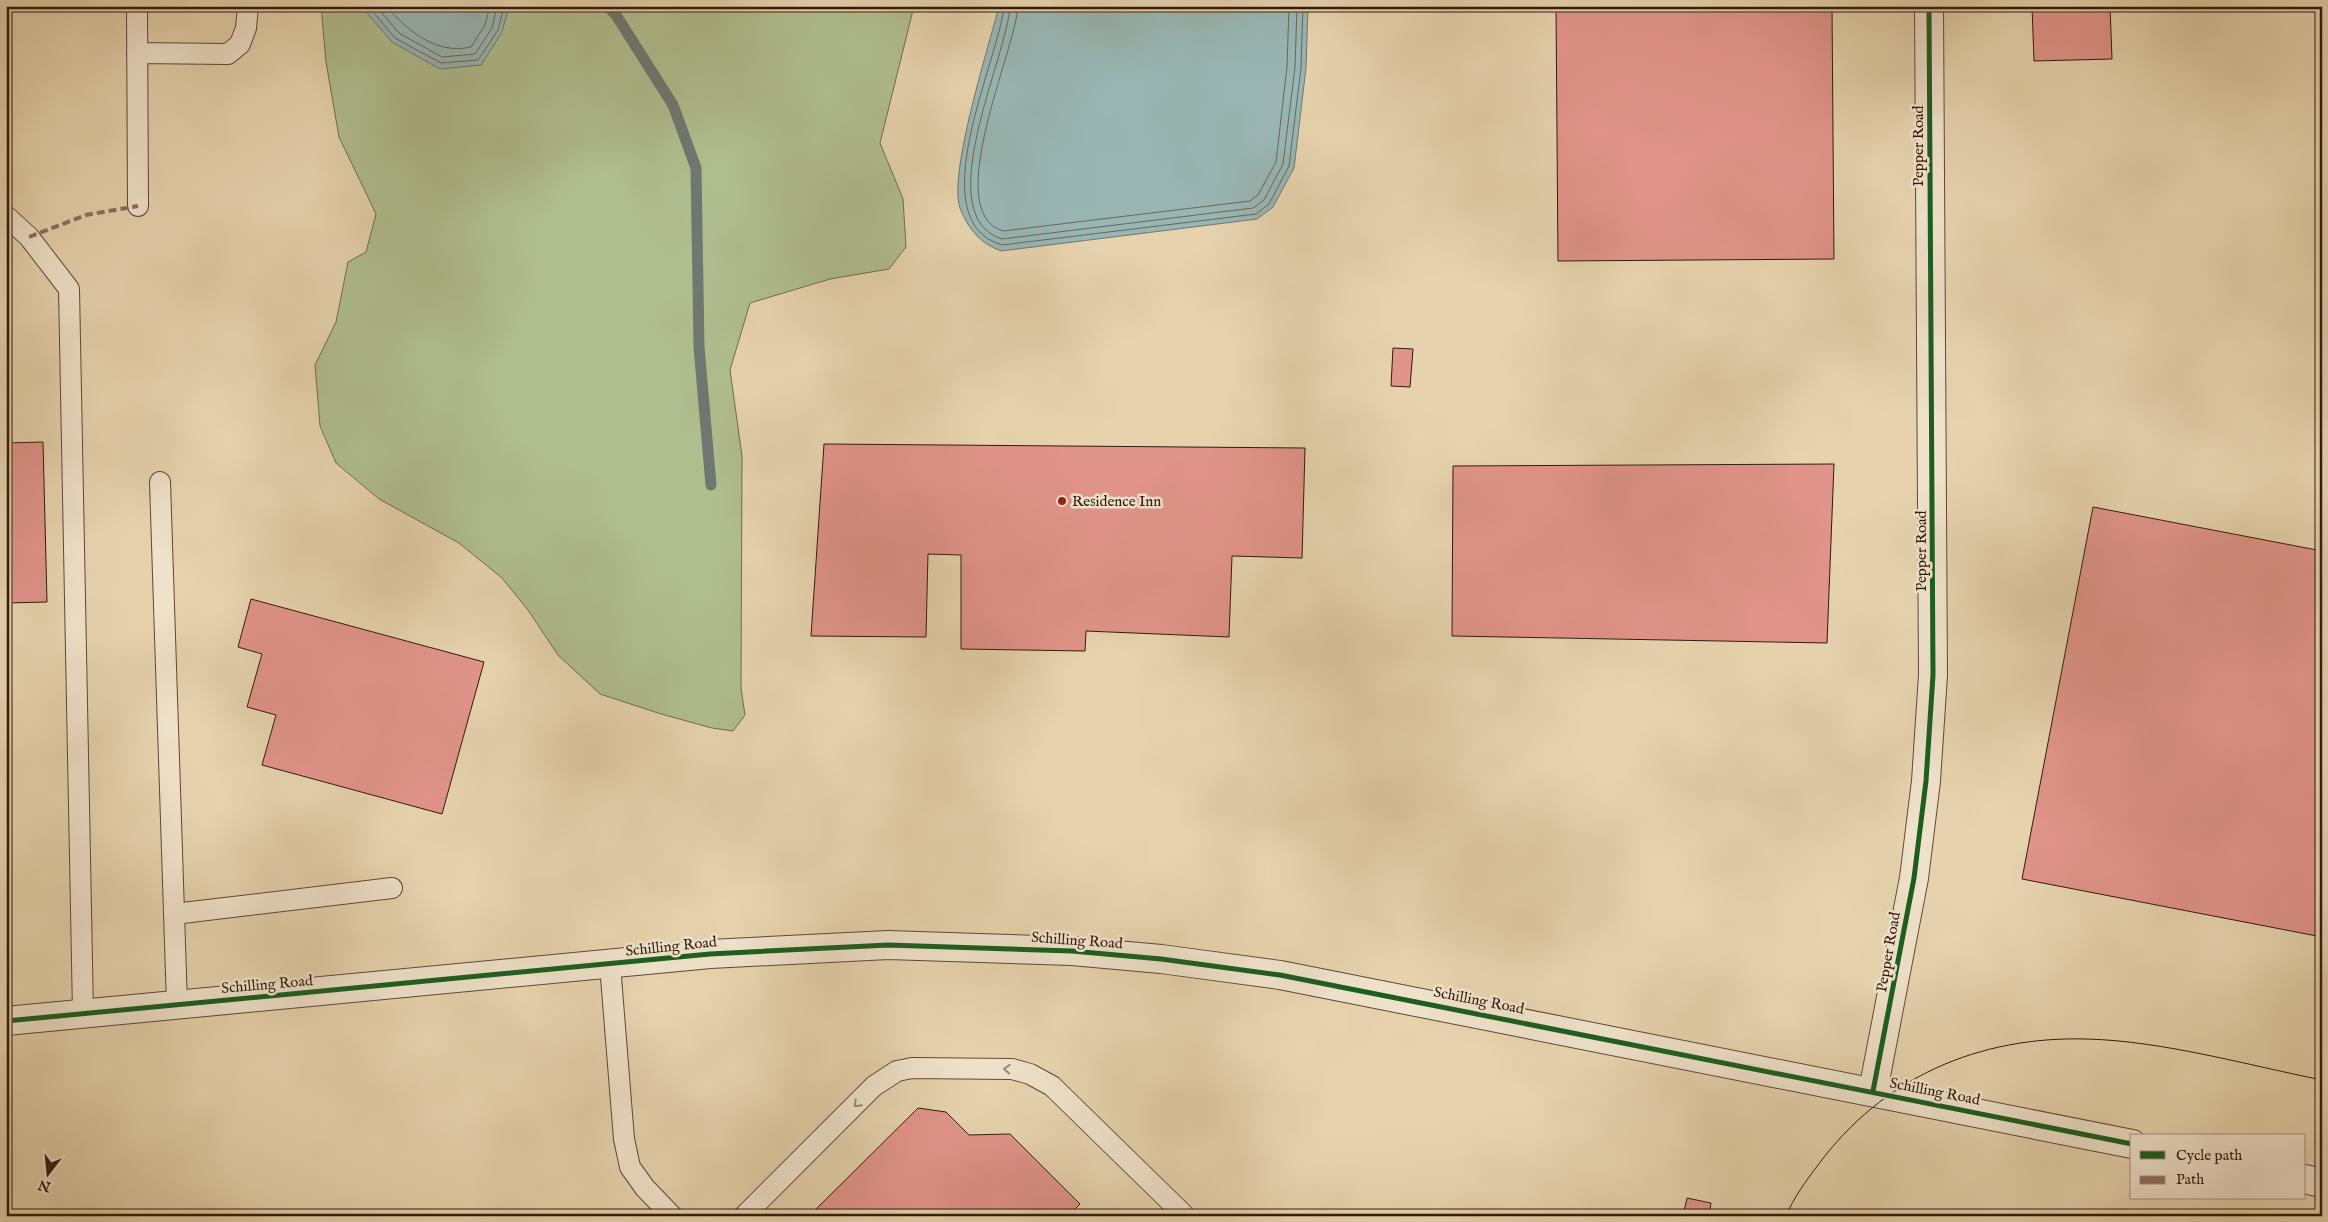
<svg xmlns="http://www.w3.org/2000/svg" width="2328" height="1222" viewBox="0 0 2328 1222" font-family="'IM FELL English',serif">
  <rect width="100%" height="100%" fill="#e6d3ad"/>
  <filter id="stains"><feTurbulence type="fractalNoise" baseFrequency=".004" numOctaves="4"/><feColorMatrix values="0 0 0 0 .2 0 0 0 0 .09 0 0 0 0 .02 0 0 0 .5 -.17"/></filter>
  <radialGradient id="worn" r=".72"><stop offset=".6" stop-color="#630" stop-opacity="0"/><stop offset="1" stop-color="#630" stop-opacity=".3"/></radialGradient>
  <path fill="#b0be8e" stroke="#706c4e" d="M321,6h593l-34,137 23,56 3,48 -17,22 -59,10 -80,24 -20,67 12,86 -1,232 4,27 -12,16 -21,-3 -51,-14 -61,-20 -42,-39 -30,-45 -26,-32 -43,-35 -80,-44 -43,-36 -16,-37 -5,-61 21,-43 12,-60 18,-10 10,-38 -37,-77 -13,-75z"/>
  <path fill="#99b6b3" stroke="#6f7871" d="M361,6h148l-7,26 -21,33 -41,4 -48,-27z
    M999,6h309l-2,62 -12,100 -21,39 -16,12 -256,32c-20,-7 -33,-22 -41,-43 -12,-34 29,-162 39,-202z"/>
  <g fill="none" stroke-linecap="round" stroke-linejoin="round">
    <path stroke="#656860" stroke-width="1" d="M368,6l27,32 46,25 37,-3 20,-30 6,-24
      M376,6l23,27 43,24 33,-3 17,-26 5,-22
      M386,6c22,25 50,49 85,41l14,-22 5,-19
      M1004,6c-5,55 -85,215 -2,239l254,-31 13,-10 20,-38 12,-98 2,-62
      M1010,6c-2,50 -82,210 -8,233l251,-31 11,-8 19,-36 12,-97 2,-61
      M1018,6c-2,44 -78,206 -15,225l247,-30 8,-6 18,-33 11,-95 2,-61"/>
    <path stroke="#6f7871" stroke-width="11" d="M607,6l9,9 57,90 23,63 3,179 12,138"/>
  </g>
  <path fill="#e1948a" stroke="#311a0d" d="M1556,6h276l2,253 -276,2z
    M2032,6h78l2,53 -78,2z
    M1393,348l20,1 -3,38 -19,-1z
    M43,442l4,160 -41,1v-160z
    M824,444l481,4 -3,110 -70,-2 -3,81 -143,-6 -1,20 -124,-2v-94l-33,-1 -2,83 -115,-1z
    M1834,464l-7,179 -375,-7 1,-170z
    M2093,507l229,44v386l-300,-58z
    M251,599l233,63 -42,152 -180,-49 14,-50 -29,-8 15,-53 -24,-7z
    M918,1108l28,4 23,23 41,-1 70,70 -12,12h-259z
    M1687,1198l24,5 -2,13h-26z"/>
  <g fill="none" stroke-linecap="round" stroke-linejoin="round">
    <g stroke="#5e4835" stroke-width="22">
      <path id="lane" d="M137,6l1,200
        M137,53l91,1 12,-10 6,-16 2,-22
        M6,216l23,21 40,52 14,724
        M160,482l17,523
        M174,914l218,-26
        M610,965l14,174 6,28 15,21 27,28
        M744,1216l130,-130 23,-15 15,-3 100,1 18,5 22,12 131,128 -1,2"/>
    </g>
    <g stroke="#5e4835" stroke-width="30">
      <path id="street" d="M6,1021l704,-67 178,-9 184,6 89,8 119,16 852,169
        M1873,1091l41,-213 12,-97 7,-106 -4,-669
        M2304,1179l18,4"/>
    </g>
    <use href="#lane" stroke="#efe2ca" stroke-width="20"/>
    <use href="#street" stroke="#efe2ca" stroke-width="28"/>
    <path stroke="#311a0d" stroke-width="1" d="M1786,1216c8,-19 20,-35 32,-51 65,-88 161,-129 269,-126 76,2 160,26 235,41"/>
    <path stroke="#8d6e63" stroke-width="4" stroke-dasharray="8 4" stroke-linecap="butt" d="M29,237l57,-22 52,-9"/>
    <g stroke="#efe2ca" stroke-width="8">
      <path id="cycleway" d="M6,1021l704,-67 178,-9 184,6 89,8 119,16 852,169
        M1873,1091l41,-213 12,-97 7,-106 -4,-669"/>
    </g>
    <use href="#cycleway" stroke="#1b5e20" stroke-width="5"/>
  </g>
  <defs><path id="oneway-chevron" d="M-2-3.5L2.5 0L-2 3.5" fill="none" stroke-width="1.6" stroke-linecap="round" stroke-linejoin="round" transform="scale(1.25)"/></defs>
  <g stroke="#9a8875">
    <use href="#oneway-chevron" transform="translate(1007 1069) rotate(-176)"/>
    <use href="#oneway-chevron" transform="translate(857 1104) rotate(135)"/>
  </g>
  <circle fill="#8f2418" stroke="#efe2ca" stroke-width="2" cx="1062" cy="501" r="5"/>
  <g text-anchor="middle" stroke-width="5" stroke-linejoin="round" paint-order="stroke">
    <g font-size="15" fill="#311a0d" stroke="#efe2ca">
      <text transform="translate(1918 146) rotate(-90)" y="5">Pepper Road</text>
      <text transform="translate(1921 551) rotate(-90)" y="5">Pepper Road</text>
      <text transform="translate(1077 940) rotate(4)" y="5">Schilling Road</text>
      <text transform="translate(671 946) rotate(-6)" y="5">Schilling Road</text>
      <text transform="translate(1888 952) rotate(-80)" y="5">Pepper Road</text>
      <text transform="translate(267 984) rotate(-5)" y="5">Schilling Road</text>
      <text transform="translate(1479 1000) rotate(11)" y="5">Schilling Road</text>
      <text transform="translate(1935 1091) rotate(11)" y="5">Schilling Road</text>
    </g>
    <g font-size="15" fill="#311a0d" stroke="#efe2ca" text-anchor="start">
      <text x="1072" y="506">Residence Inn</text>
    </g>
  </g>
  <rect width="2328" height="1222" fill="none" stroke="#e6d3ad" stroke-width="25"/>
  <rect x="8" y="8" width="2313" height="1207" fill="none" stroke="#311a0d" stroke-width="2.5"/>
  <rect x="12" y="12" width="2303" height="1197" fill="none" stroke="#311a0d"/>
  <rect x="2130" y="1134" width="175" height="65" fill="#efe2ca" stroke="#a3927e"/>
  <rect x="2140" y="1151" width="25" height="8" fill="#1b5e20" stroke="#a3927e"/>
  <text x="2176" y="1160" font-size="15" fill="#311a0d">Cycle path</text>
  <rect x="2140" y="1176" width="25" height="8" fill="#8d6e63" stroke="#a3927e"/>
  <text x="2176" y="1184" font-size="15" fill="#311a0d">Path</text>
  <g transform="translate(48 1174) rotate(196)" stroke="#efe2ca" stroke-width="4" paint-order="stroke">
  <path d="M0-4L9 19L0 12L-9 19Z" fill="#311a0d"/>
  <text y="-8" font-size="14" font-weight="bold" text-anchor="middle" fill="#311a0d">N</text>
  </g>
  <rect width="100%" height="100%" filter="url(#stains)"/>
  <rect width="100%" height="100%" fill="url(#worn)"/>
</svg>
